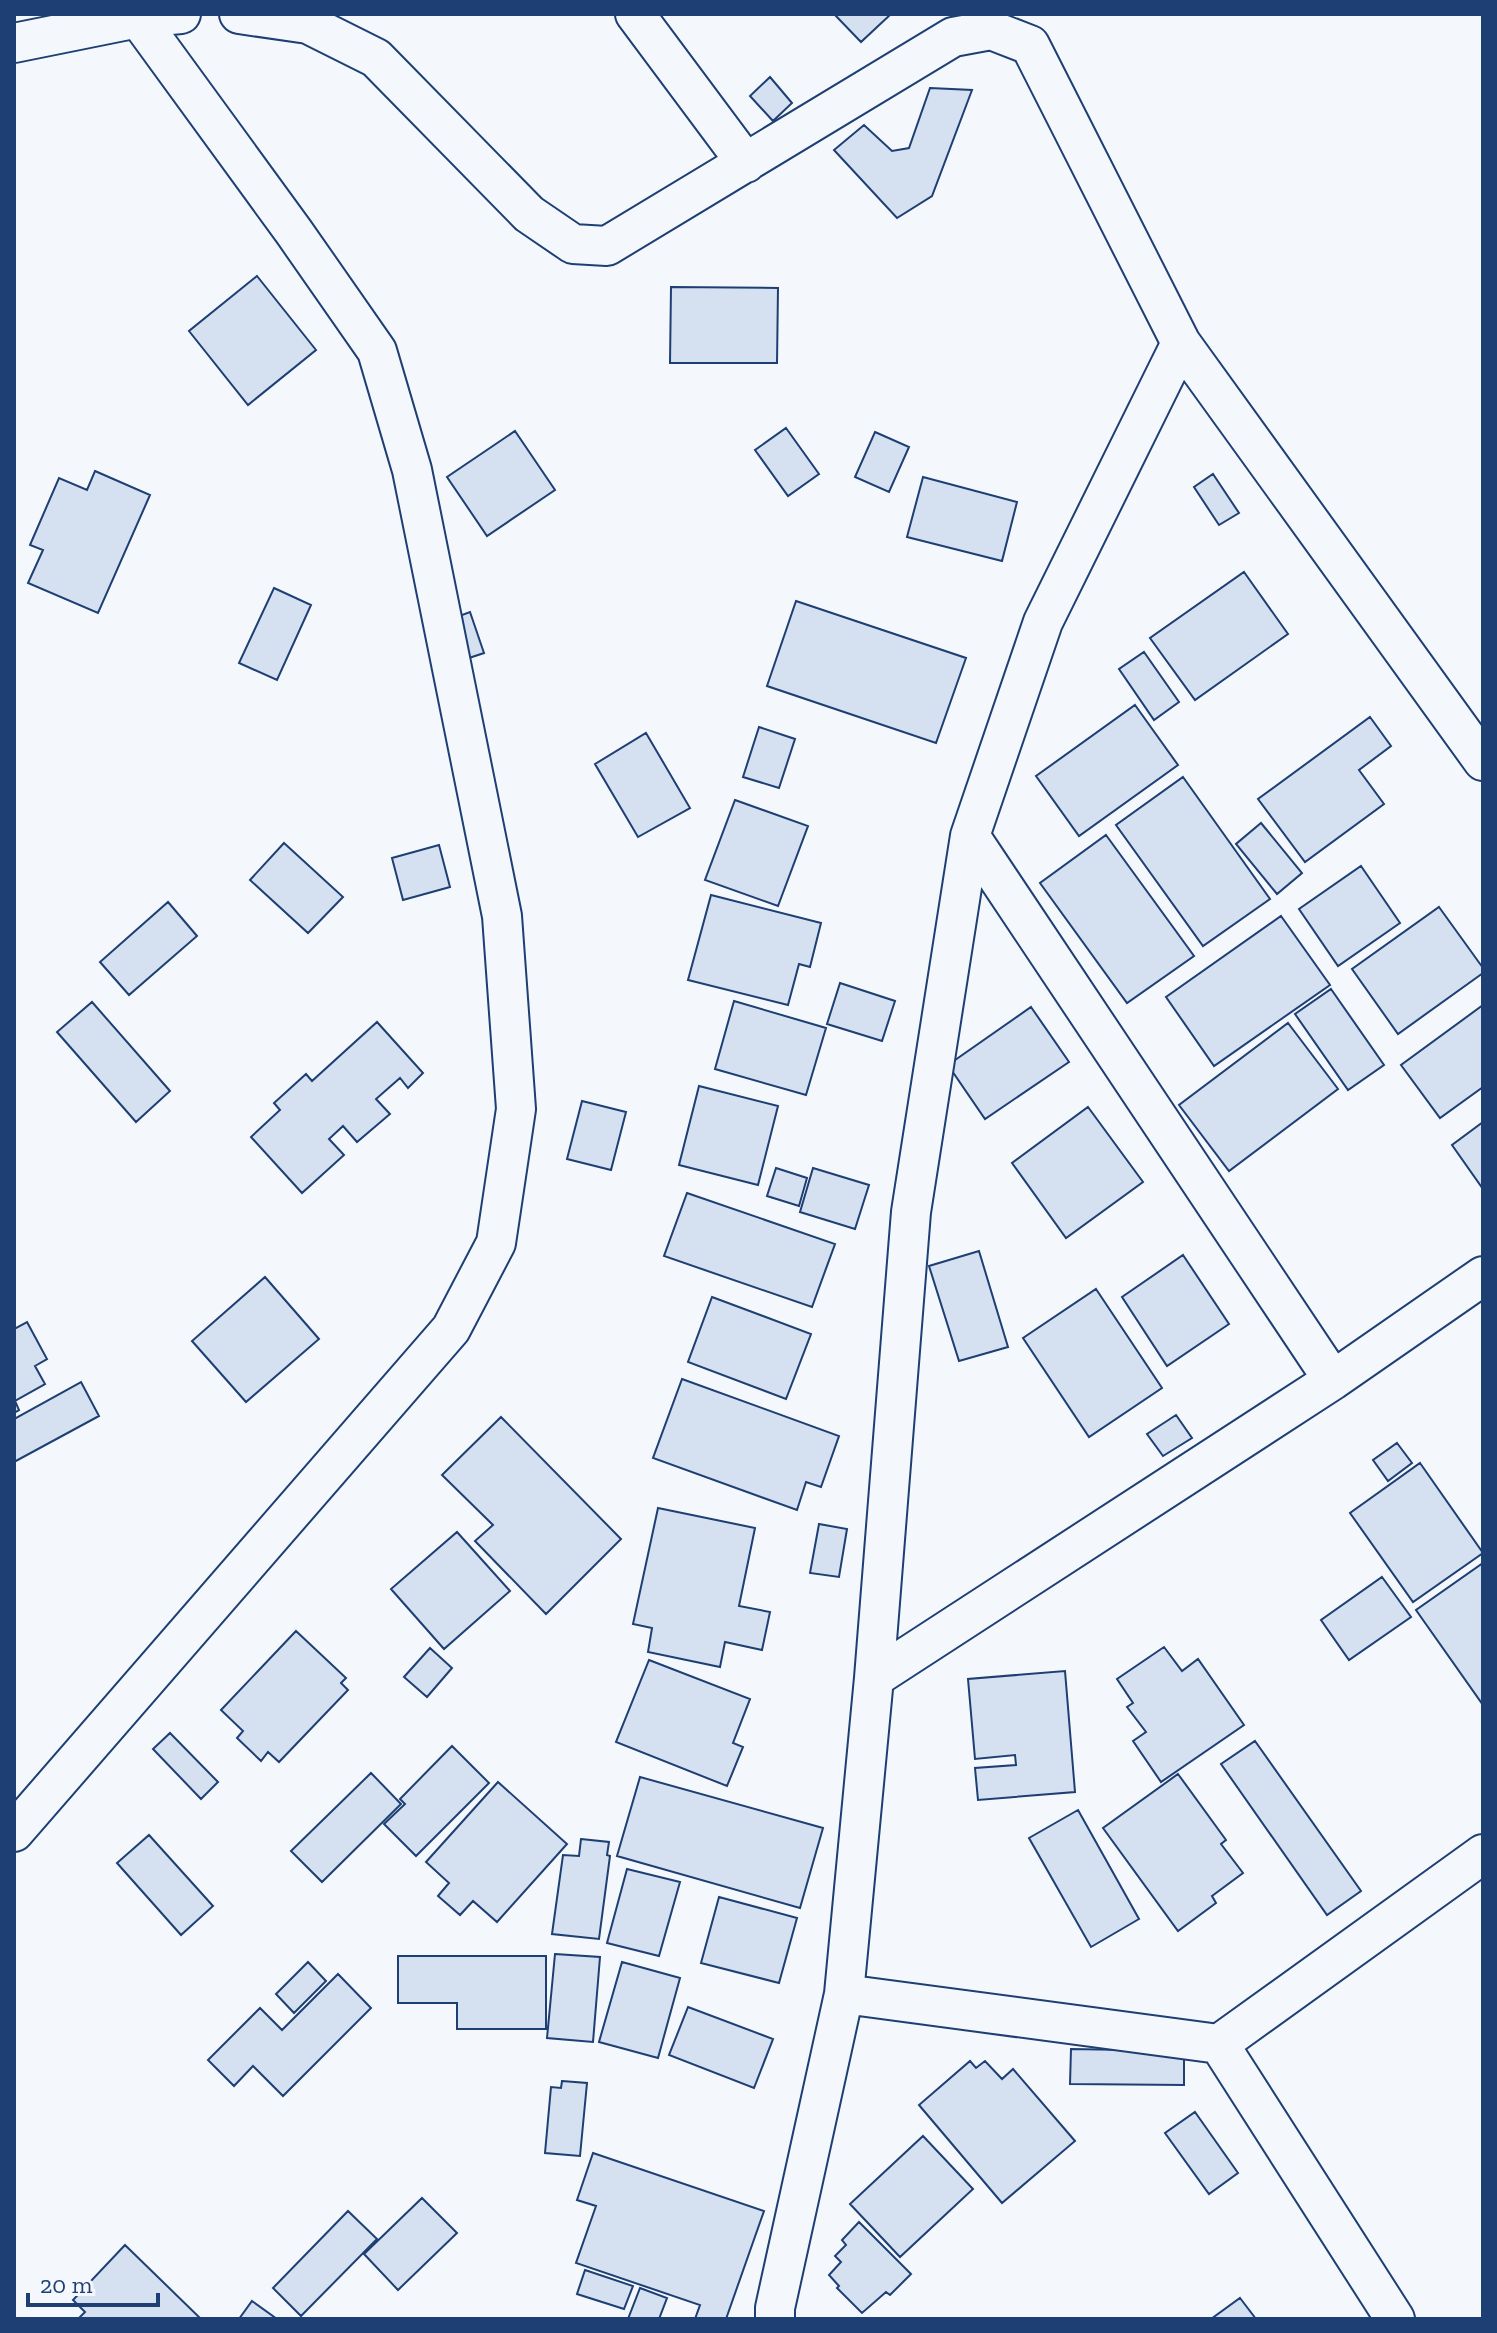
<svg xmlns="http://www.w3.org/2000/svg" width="1497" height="2333" viewBox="0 0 1497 2333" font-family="'Zilla Slab',serif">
  <rect width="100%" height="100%" fill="#f4f7fb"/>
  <path fill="#d5e0f0" stroke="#1d3f73" stroke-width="2" d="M834,14h57l-30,28z
    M770,77l22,26 -19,18 -23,-25z
    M930,88l42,2 -40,106 -35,22 -63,-68 30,-25 28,26 17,-3z
    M257,276l59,74 -68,55 -59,-74z
    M671,287l107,1 -1,75h-107z
    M786,428l33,46 -31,22 -33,-46z
    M515,431l40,59 -68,46 -40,-59z
    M875,432l34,15 -20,45 -34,-15z
    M95,471l55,24 -52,118 -70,-30 15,-33 -13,-5 29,-67 28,12z
    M1213,474l26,39 -20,12 -25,-38z
    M923,477l94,25 -15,59 -95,-24z
    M1244,572l44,62 -93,66 -45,-62z
    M274,588l37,17 -34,75 -38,-17z
    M796,601l170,57 -30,85 -169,-57z
    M470,612l14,41 -27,9 -14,-40z
    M1144,652l35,50 -25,18 -35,-51z
    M1135,705l43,60 -99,71 -43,-60z
    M1370,717l21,29 -32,24 25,34 -79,58 -47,-63z
    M759,727l36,12 -16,49 -36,-11z
    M646,733l44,75 -52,29 -43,-73z
    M1183,777l87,122 -67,47 -87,-121z
    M735,800l73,26 -30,80 -73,-26z
    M1261,823l41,50 -25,21 -41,-50z
    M1106,835l88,121 -67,47 -87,-120z
    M284,843l59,54 -35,36 -58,-53z
    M439,845l11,42 -47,13 -11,-42z
    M1361,866l39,57 -62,43 -39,-57z
    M711,895l110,28 -11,44 -11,-3 -11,41 -100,-25z
    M168,902l29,34 -68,59 -29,-33z
    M1439,907l44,61v5l-85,61 -46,-65z
    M1281,916l49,69 -116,81 -48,-69z
    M840,983l55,18 -13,40 -55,-17z
    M1331,989l53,76 -36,25 -53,-76z
    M734,1001l92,27 -20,67 -91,-26z
    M92,1002l78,89 -34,31 -79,-90z
    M1483,1005v82l-43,31 -39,-53z
    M1031,1007l38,55 -84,57 -37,-54z
    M377,1022l46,51 -15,15 -8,-10 -24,21 14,15 -33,28 -14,-16 -14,13 15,16 -42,38 -51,-56 29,-27 -6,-7 32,-29 6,7z
    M1288,1023l50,66 -109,82 -50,-66z
    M699,1086l79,20 -20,79 -79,-20z
    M582,1101l44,11 -15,58 -44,-11z
    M1088,1107l55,75 -77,56 -54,-75z
    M1483,1122v67l-31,-44z
    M776,1168l31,10 -8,28 -32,-10z
    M813,1168l56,17 -14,44 -55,-17z
    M687,1193l148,51 -23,63 -148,-51z
    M979,1251l29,96 -49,14 -30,-95z
    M1183,1255l46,69 -62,42 -45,-69z
    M265,1277l54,62 -73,63 -54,-61z
    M1096,1289l66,99 -73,49 -66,-99z
    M712,1297l99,37 -25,65 -98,-37z
    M27,1322l20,37 -12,7 10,18 -30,17 4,9 -5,3v-84z
    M682,1379l157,57 -18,51 -15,-5 -9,28 -144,-52z
    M81,1382l18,34 -85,46v-43z
    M1176,1415l16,23 -29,18 -16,-22z
    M501,1417l120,122 -75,75 -71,-73 18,-16 -51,-50z
    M1397,1443l15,20 -24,18 -15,-21z
    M1420,1463l63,90 -70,49 -63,-89z
    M658,1508l97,20 -16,78 31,6 -8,38 -37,-8 -5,25 -72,-15 4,-24 -19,-4z
    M819,1524l28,5 -8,48 -29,-4z
    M457,1532l53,59 -66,58 -53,-60z
    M1483,1563v142l-67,-95z
    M1382,1577l29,40 -62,43 -28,-40z
    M296,1631l50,47 -5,5 7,7 -69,72 -11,-10 -7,9 -24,-23 6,-7 -22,-21z
    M1164,1647l18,24 16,-12 46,66 -83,57 -28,-41 13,-9 -19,-25 6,-4 -16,-24z
    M430,1648l22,20 -25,29 -23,-20z
    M649,1660l101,39 -17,44 10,4 -16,39 -111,-44z
    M1065,1671l10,121 -97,8 -3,-32 41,-3 -1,-10 -40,4 -7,-80z
    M170,1733l48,49 -17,17 -48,-50z
    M1255,1741l106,150 -34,24 -106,-151z
    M452,1746l37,37 -73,73 -32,-32 21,-20 -5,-5z
    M371,1773l30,31 -79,78 -31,-31z
    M1178,1774l48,66 -5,4 22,29 -31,23 4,7 -38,28 -75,-103z
    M640,1777l183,51 -23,80 -183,-52z
    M498,1782l69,62 -70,78 -24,-21 -13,14 -22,-19 11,-13 -23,-21z
    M1078,1810l61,109 -48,28 -62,-109z
    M149,1835l64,71 -32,29 -64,-72z
    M581,1839l28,3 -2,13 3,1 -11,83 -47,-5 11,-79 16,1z
    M627,1869l53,13 -21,74 -52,-13z
    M719,1897l78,21 -18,65 -78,-20z
    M555,1954l45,3 -7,85 -46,-4z
    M398,1956h148v73h-89v-26h-59z
    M308,1962l18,19 -32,32 -18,-19z
    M622,1962l58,16 -22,80 -59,-16z
    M338,1974l33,34 -88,88 -30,-30 -19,20 -26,-26 52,-52 22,22z
    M688,2007l85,32 -19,49 -85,-33z
    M1071,2049l113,2v34l-114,-1z
    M970,2061l6,7 9,-7 17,18 11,-10 62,72 -73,62 -83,-98z
    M562,2081l25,2 -7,73 -35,-3 6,-66 10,1z
    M1195,2112l43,61 -29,21 -44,-61z
    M923,2136l50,53 -73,68 -50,-53z
    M593,2153l171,58 -38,108h-31l5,-14 -124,-42 20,-57 -19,-6z
    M422,2198l35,35 -59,57 -34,-36z
    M348,2211l29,28 -76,77 -28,-28z
    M859,2222l52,52 -21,21 -4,-3 -24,21 -25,-25 2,-2 -10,-11 12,-13 -6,-6 11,-11 -4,-5z
    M125,2245l76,74h-123l7,-7 -12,-12z
    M585,2270l48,16 -9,23 -47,-15z
    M640,2288l27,10 -8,21h-31z
    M1240,2298l16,21h-45z
    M252,2301l25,18h-38z"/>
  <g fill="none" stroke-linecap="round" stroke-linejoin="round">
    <g stroke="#1d3f73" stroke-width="42">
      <path id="street" d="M239,14l69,10 68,34 153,156 44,30 34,2 346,-209 38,-7 39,15 151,298 302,418
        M635,14l111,149
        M14,43l124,-25 43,-4
        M970,836l363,544
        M874,1678l459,-298 150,-104
        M14,1832l437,-503 45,-86 20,-134 -14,-193 -90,-446 -35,-119 -83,-119 -156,-214
        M844,1994l375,50 264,-190
        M1219,2044l176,275
        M775,2319v-11l69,-314 30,-316 37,-466 59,-376 73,-214 138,-279"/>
    </g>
    <use href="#street" stroke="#f4f7fb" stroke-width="38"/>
  </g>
  <rect width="1497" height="2333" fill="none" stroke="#1d3f73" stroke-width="32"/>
  <path d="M28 2293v12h130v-12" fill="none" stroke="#1d3f73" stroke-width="4"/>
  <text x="40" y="2293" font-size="24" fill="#1d3f73" stroke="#f4f7fb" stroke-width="6" paint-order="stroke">20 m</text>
</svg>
